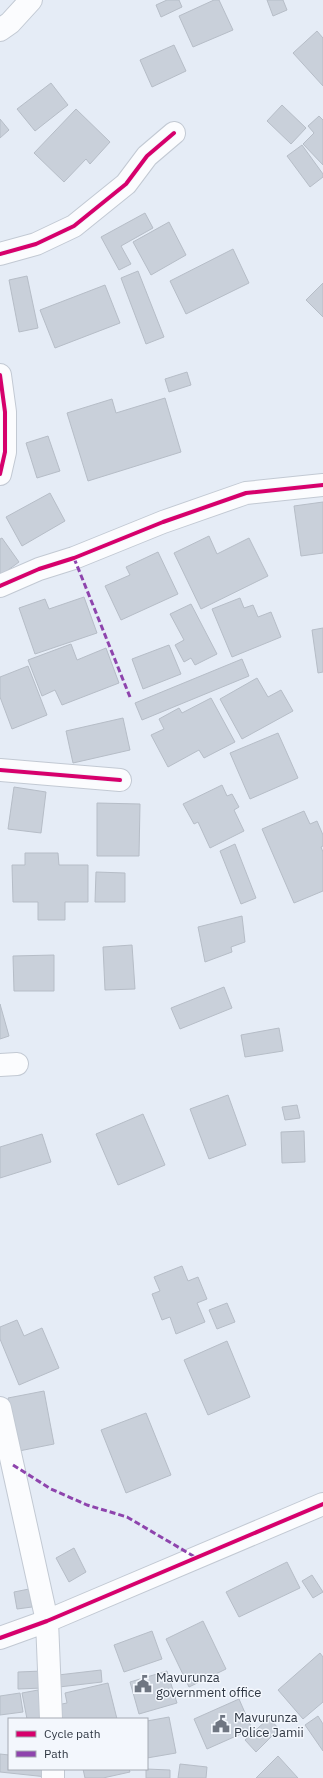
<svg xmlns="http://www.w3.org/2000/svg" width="323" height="1778" viewBox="0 0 323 1778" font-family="'IBM Plex Sans',sans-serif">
  <rect width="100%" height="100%" fill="#e5ecf6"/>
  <path fill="#c9d0da" stroke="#b6bdc7" d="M167,0h12l3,7 -21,10 -5,-12z
    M214,0h5l14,30 -40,17 -14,-31z
    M267,0h16l4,10 -14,6z
    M317,31l6,7v48l-30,-33z
    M174,45l12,26 -34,16 -12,-27z
    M51,83l17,22 -33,26 -18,-22z
    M282,105l24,23 -15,16 -24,-23z
    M76,109l34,33 -20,22 -4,-5 -22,23 -30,-29z
    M319,116l4,4v45l-20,-21 11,-11 -6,-7z
    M0,119l9,11 -9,8z
    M302,145l21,29v3l-13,10 -23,-31z
    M145,213l8,15 -32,18 10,18 -12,6 -18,-33z
    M169,222l17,33 -35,20 -18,-33z
    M233,249l16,34 -63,31 -16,-33z
    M138,271l26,66 -18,7 -25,-66z
    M27,276l11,52 -19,4 -10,-52z
    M323,283v34l-17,-17z
    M105,285l15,38 -65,25 -15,-38z
    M187,372l4,13 -22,7 -4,-13z
    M165,398l16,54 -93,29 -21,-68 45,-14 4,14z
    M48,436l12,35 -23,7 -11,-35z
    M50,493l15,28 -43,25 -16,-29z
    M323,502v51l-22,3 -7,-50z
    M209,536l8,18 32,-16 19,38 -67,33 -27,-56z
    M2,538l17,24 -19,14v-37z
    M158,552l20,42 -57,26 -16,-34 25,-11 -4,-8z
    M84,597l13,36 -62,21 -16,-46 26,-9 4,10z
    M240,598l4,10 9,-3 5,12 13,-5 10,25 -49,20 -20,-48z
    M191,604l26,50 -22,11 -4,-7 -7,4 -9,-17 9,-5 -14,-26z
    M323,628v44l-5,1 -6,-43z
    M71,644l6,16 29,-12 13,35 -57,22 -7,-15 -13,6 -14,-36z
    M169,645l12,29 -38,15 -11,-30z
    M242,659l7,17 -107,44 -7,-17z
    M28,666l19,49 -35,14 -12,-32v-20z
    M257,678l11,19 13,-7 12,21 -51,28 -22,-40z
    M211,698l24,44 -31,16 -5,-8 -31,17 -17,-32 13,-6 -5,-10 20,-11 3,5z
    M123,718l7,32 -57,13 -7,-32z
    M278,733l20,45 -48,21 -20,-46z
    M222,785l5,11 5,-2 7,13 -5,3 10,21 -34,17 -12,-26 -4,2 -11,-20z
    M14,787l32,5 -5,41 -33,-4z
    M97,803l43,1 -1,52h-42z
    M304,811l6,13 7,-3 6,14v11l-2,1 2,5v39l-29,12 -32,-74z
    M235,844l21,54 -15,6 -21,-53z
    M25,853h33l1,12h29v37h-23v18h-27v-18h-25l-1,-37h13z
    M96,872l29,1v29h-30z
    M242,916l3,26 -14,5 1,5 -27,10 -7,-35z
    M132,945l3,44 -30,1 -2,-43z
    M54,955v36h-40l-1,-35z
    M224,987l8,21 -52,21 -9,-21z
    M0,1004l9,32 -9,3z
    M279,1028l4,23 -38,6 -4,-22z
    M228,1095l18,50 -37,14 -19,-50z
    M297,1105l3,13 -15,2 -3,-13z
    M143,1114l22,51 -47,20 -22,-51z
    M304,1131l1,31 -23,1 -1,-31z
    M42,1134l9,28 -51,16v-31z
    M182,1266l6,15 10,-4 9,22 -10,4 8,19 -29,12 -6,-17 -8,3 -10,-26 8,-3 -6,-14z
    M227,1303l8,19 -18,7 -8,-19z
    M17,1320l7,16 18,-8 17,40 -40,17 -19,-46v-12z
    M227,1341l23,56 -42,18 -24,-55z
    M44,1391l10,53 -35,7 -11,-53z
    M146,1413l25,62 -45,18 -25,-63z
    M74,1548l12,24 -17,10 -13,-24z
    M287,1562l13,26 -61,29 -13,-25z
    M312,1575l11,17 -10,6 -11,-17z
    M29,1589l3,18 -15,2 -3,-17z
    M203,1621l23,48 -37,18 -23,-48z
    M152,1631l10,28 -38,13 -10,-27z
    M320,1653l3,4v45l-20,17 -25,-29z
    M101,1670l1,12 -43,5 -1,-12z
    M42,1671l1,17 -25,1v-17z
    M167,1671l10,32 -38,11 -9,-32z
    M108,1683l9,36h-57l-3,-14 10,-2 -2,-10z
    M38,1690l5,29h-16l-5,-26z
    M20,1693l3,19 -23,3v-19z
    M239,1699l13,30 -45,20 -13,-30z
    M318,1716l5,8v27l-18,-26z
    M169,1717l7,36 -29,5v-37z
    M269,1718l10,11 -23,23 -11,-12z
    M0,1754l9,1v14h39l-1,8 -47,-5z
    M278,1756l20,22h-42z
    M180,1764l27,3 -1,11h-28z
    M83,1769h46l1,3 -27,6h-18z
    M146,1769l24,1v8h-24z"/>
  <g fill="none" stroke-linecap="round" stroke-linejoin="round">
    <g stroke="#c2c9d3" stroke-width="24">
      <path id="minor" d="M0,30l10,-7 21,-23
        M0,254l36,-10 38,-18 52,-42 21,-28 27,-23
        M0,375l5,37v40l-5,22
        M0,586l39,-17 35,-11 89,-36 83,-29 77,-8
        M0,770l120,10
        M0,1065l17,-1
        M0,1408l47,213 4,98
        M0,1638l47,-17 276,-117
        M53,1769v9"/>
    </g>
    <use href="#minor" stroke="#fbfcfe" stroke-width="22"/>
    <path stroke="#8e44ad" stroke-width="3" stroke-dasharray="6 3" stroke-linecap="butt" d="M74,558l56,139
      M13,1465l38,24 36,16 40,12 68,40"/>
    <g stroke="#f3f7fd" stroke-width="6">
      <path id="cycleway" d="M0,254l36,-10 38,-18 52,-42 21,-28 27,-23
        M0,375l5,37v40l-5,22
        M0,586l39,-17 35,-11 89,-36 83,-29 77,-8
        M0,770l120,10
        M0,1638l47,-17 276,-117"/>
    </g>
    <use href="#cycleway" stroke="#d6006c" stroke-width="4"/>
  </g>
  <defs>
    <g id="civic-bare" transform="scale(1.38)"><path d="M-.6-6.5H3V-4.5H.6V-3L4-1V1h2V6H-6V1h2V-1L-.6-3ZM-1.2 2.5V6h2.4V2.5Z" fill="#6f7682" stroke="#f3f7fd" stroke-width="2.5" paint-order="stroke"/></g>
  </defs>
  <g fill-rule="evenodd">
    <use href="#civic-bare" x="143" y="1684"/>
    <use href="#civic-bare" x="221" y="1724"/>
  </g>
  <g text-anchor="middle" stroke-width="3" stroke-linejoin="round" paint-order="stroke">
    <g font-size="13" fill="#2f3743" stroke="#f3f7fd" text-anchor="start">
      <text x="156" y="1682">Mavurunza<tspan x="156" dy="15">government office</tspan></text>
      <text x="234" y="1722">Mavurunza<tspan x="234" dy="15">Police Jamii</tspan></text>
    </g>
  </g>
  <rect x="8" y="1718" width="140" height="52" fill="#f3f7fd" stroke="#a5aab3"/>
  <rect x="16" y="1731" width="20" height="6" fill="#d6006c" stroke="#a5aab3"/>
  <text x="44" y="1738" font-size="12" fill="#2f3743">Cycle path</text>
  <rect x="16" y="1751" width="20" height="6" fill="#8e44ad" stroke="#a5aab3"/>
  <text x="44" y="1758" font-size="12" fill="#2f3743">Path</text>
</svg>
